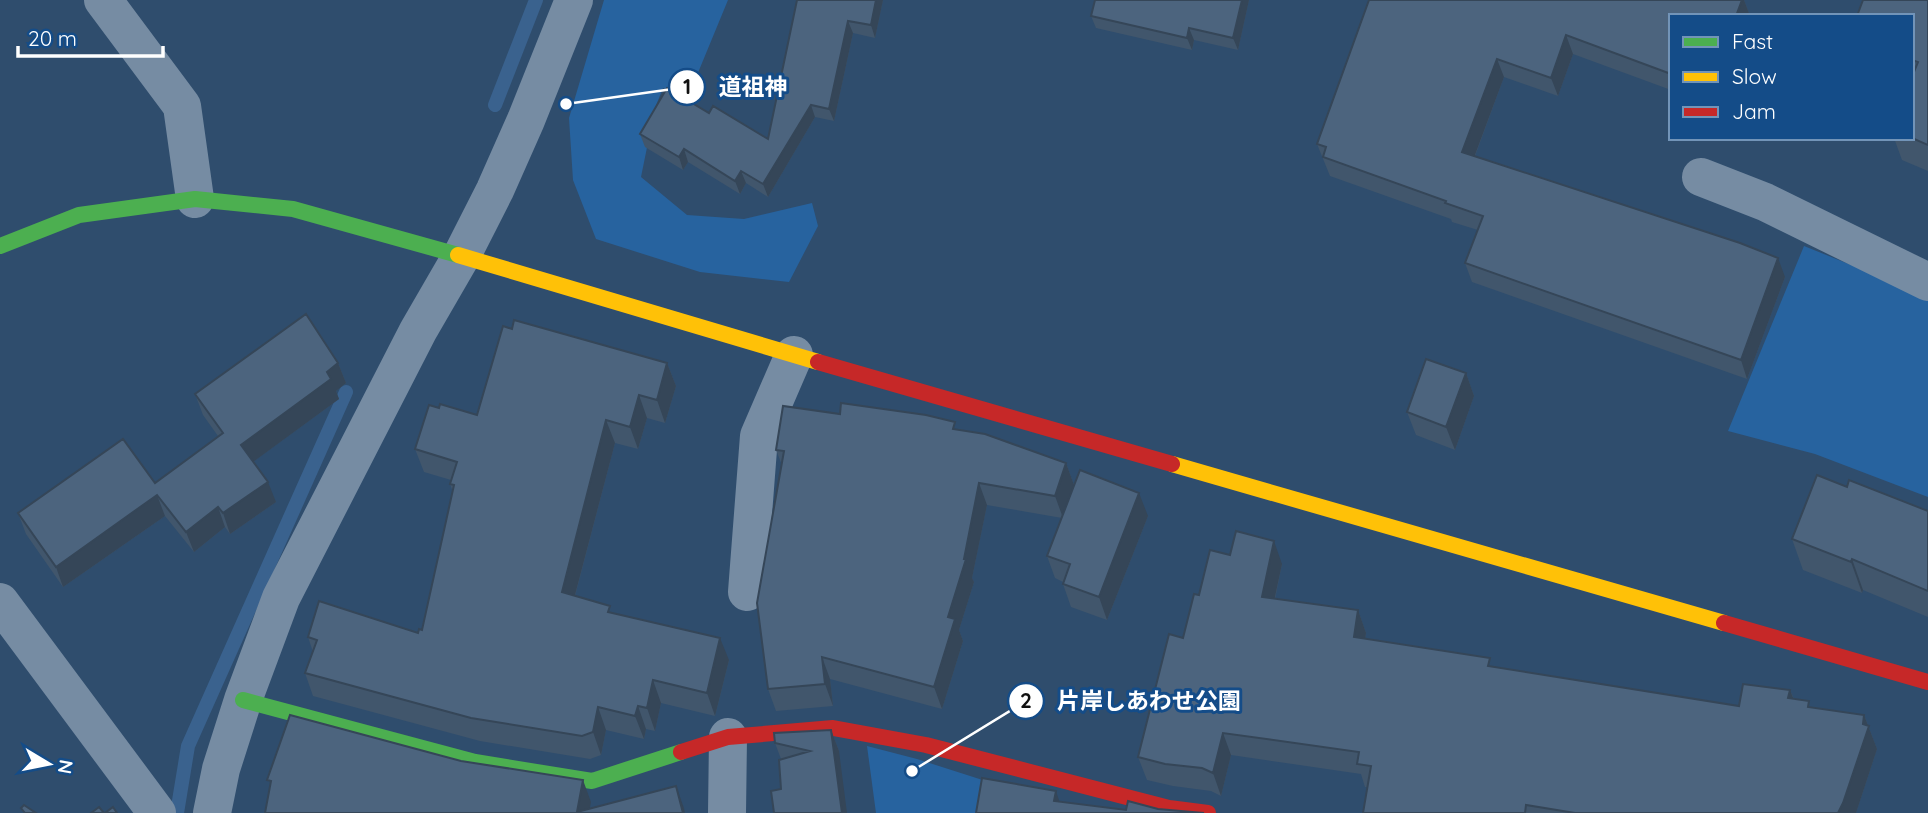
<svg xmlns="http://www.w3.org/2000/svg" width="1928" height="813" viewBox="0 0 1928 813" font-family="Quicksand,'Noto Sans JP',sans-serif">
  <rect width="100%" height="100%" fill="#2f4d6d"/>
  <path fill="#27639f" d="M604,0h124l-40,97 -25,-9 -8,20 -14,69 46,38 57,4 68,-16 6,23 -29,56 -89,-10 -104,-33 -23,-59 -4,-62z
    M1804,246l124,50v201l-113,-43 -87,-23z
    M867,746l50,13 75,24 -5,30h-111z"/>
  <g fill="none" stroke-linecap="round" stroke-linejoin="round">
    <path stroke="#3a628e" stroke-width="14" d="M495,105l41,-105
      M177,813l11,-67 158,-354"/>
    <path stroke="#768ca3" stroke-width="38" d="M103,0l79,106 13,93
      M1701,177l64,25 163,80
      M747,592l12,-156 35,-81
      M0,602l157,211
      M212,813l9,-44 22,-69 38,-102 137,-267 44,-76 33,-65 31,-70 48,-120
      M727,813l1,-76"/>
    <path stroke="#4caf50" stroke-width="16" d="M0,246l79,-31 116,-16 98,10 165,46
      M243,700l232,62 117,19 89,-29"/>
    <path stroke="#ffc107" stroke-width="16" d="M458,255l360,107
      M1172,464l552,159"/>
    <path stroke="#c62828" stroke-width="16" d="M818,362l354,102
      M1724,623l204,59
      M681,752l47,-15 105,-9 93,17 243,63 39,5"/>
  </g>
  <path fill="#41566c" d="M797,0h86l-8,38 -22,-5 -19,88 -19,-4 -47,80 -22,-14 -6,11 -52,-32 -5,8 -38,-23 -5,-13 69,-21 59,26z
    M1095,0h154l-11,50 -44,-10 -2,10 -96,-22 -5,-12z
    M1369,0h375l6,16h-79v74l-98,-36 -15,42 -54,-19 -29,79 310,121 -38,102 -275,-97 -7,-19 13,-33 -26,-8 -1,-3 -121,-43 -13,-32z
    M1928,0v171l-26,-11 -8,-22h18v-122z
    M338,363l8,20 -10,8 3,8 -85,62 22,41 -46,32 -5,-7 -31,25 -29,-36 -102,71 -37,-53 -8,-21 137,-30 63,-47 -15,-21 -8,-21z
    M667,363l9,23 -11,37 -18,-5 -9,31 -23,-6 -40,153 37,17 117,47 -14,56 -54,-13 -6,28 -9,-2 -2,10 -38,-9 -5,25 -11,4 -110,-18 -167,-45 -8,-23 8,-21 -5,-15 110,-4 4,-3 31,-138 -3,-8 1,-4 -27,-8 -9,-23 24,-41 38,7z
    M1466,373l8,23 -19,54 -39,-15 -9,-23z
    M957,429l109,34 8,22 -5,14 79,17 -41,104 -36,-13 -8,-23v-2l-8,-4 -8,-22 15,-38 -75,-13 -15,73 2,4 -15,48 4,11 -21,68 -112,-30 3,27 -57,5 -8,-22 14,-224 -6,-15z
    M1847,487l81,24v106l-65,-27 -1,3 -59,-23 -11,-31z
    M1230,555l52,9 -7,35 83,11 8,23 -1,6 128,28 246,39 51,-16 4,9 17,9 53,7 13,34 -21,64h-493l5,-26h-3l-4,-13 -130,-19 -10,41 -10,-5 -38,-5 -26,-6 -9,-23 61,-162z
    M831,730l8,21 -58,38v-30l-6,-16z"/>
  <path fill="#354658" d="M876,0h7l-8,38 -4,-13z
    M1242,0h7l-11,50 -5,-12z
    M1742,0h2l6,16h-14z
    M848,21l5,12 -19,88 -5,-12z
    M1189,28l5,12 -2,10 -5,-12z
    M1566,35l7,19 -15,42 -7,-18z
    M1497,59l7,18 -35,94 -7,-19z
    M811,105l4,12 -47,80 -5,-13z
    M684,149l4,13 -5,8 -4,-13z
    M741,171l5,12 -6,11 -5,-13z
    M1778,258l7,19 -38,102 -6,-19z
    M338,363l8,20 -10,8 3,8 -90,66 -8,-20z
    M667,363l9,23 -11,37 -8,-23z
    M1466,373l8,23 -19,54 -9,-23z
    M639,395l8,23 -9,31 -8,-22z
    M606,420l9,23 -45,171 -8,-22z
    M1066,463l8,22 -11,33 -8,-22z
    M268,482l8,20 -46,32 -7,-21z
    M979,483l8,22 -15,73 2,4 -15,48 4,11 -21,68 -8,-22 14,-70 16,-58z
    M1139,493l9,23 -41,104 -8,-23z
    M157,495l8,21 -102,71 -7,-20z
    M218,507l7,20 -31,25 -8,-20z
    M1274,541l8,23 -12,56 -8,-23z
    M1852,559l11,31 -1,3 -11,-31z
    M1358,610l8,23 -4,27 -8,-23z
    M720,638l9,22 -14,56 -8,-23z
    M822,657l8,22 3,27 -8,-22z
    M653,680l8,23 -6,28 -8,-23z
    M1790,690l9,23 -11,-15z
    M638,706l8,23 -2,10 -9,-23z
    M598,707l8,23 -5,25 -8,-23z
    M1864,715l13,34 -21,64h-18l25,-89z
    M831,730l8,21 8,62h-5z
    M1223,733l8,22 -10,41 -8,-23z
    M583,780l8,22 -2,11h-12z
    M676,786l8,22 1,5h-2z
    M1056,791l7,21 -9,-11z"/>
  <path fill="#4c647e" stroke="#354658" stroke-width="2" d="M797,0h79l-5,25 -23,-4 -19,88 -18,-4 -48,79 -22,-13 -6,10 -51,-32 -5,8 -39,-23 27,-46 42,25 4,-7 55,33z
    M1095,0h147l-9,38 -44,-10 -2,10 -96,-22z
    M1369,0h373l-6,16h-65v58l-105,-39 -15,43 -54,-19 -35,93 278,91 38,15 -37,102 -276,-97 18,-47 -38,-13 1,-2 -123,-44 3,-10 -9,-3z
    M1863,0h65v145l-16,-7v-61l6,-15 -6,-2v-44h-55z
    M306,314l32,49 -11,9 4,7 -90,66 27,37 -45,31 -5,-6 -32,25 -29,-37 -101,72 -38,-54 105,-74 32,44 68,-50 -28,-39z
    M514,320l153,43 -10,37 -18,-5 -9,32 -24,-7 -44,172 48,14 -2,6 112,26 -13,55 -54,-13 -6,28 -9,-2 -3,10 -37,-9 -5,25 -11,4 -111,-18 -166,-45 12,-33 -9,-3 11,-36 99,32 1,-4 3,1 32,-145 -4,-1 7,-22 -42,-13 14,-44 10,3 1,-4 37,11 26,-89 9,3z
    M1426,359l40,14 -20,54 -39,-15z
    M841,403l85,12 29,7 -2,7 32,5 81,29 -11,33 -76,-13 -15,76h2l-18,58 7,2 -21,68 -112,-30 3,27 -57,5 -11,-86 27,-152 -8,-1 7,-44 57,8z
    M1080,470l59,23 -40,104 -36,-13 7,-20 -23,-8z
    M1817,475l30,12 2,-7 79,31v80l-76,-32 -1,3 -59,-23z
    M1236,531l38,10 -12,56 96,13 -4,27 136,21 -2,8 251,40 4,-22 47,6 -2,8 21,3 -1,6 56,8 -1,9 6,2 -26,77 -5,10h-263l-49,-8 -1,8h-162l8,-47 -14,-2 2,-12 -136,-19 -10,40 -11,-5 -37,-4 -27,-7 31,-123 14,4 11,-44 5,1 11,-45 20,5z
    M290,715l171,46 122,19 -6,32 99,-26 7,27h-418l6,-32 -4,-1z
    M831,730l11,83h-68l-3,-22 10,-2 -2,-29 31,-9 -35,-8 -1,-10z
    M982,778l74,13 -2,10 72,9 2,-9 30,8 46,4h-228z
    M24,805l12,8h-11l-4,-5z
    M99,807l5,6h-13z
    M113,807l4,6h-12z"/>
  <path fill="none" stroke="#fff" stroke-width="2.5" d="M566 104L687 87M912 771L1026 701"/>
  <g fill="#fff" stroke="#144c88" stroke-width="2.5">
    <circle cx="566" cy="104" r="7"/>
    <circle cx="912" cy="771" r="7"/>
    <circle cx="687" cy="87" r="18"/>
    <circle cx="1026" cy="701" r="18"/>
  </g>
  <g font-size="21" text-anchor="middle" font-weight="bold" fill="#111">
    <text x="687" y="94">1</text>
    <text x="1026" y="708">2</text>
  </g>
  <g font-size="23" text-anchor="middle" font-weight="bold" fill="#fff" stroke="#144c88" stroke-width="6" stroke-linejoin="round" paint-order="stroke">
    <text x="753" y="95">道祖神</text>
    <text x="1149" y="709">片岸しあわせ公園</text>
  </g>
  <rect x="1669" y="14" width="245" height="126" fill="#144c88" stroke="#7294b8" stroke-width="2"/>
  <rect x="1683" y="37" width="35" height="10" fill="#4caf50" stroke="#7294b8" stroke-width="2"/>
  <text x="1732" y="49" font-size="21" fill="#ffffff">Fast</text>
  <rect x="1683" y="72" width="35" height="10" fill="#ffc107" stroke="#7294b8" stroke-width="2"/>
  <text x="1732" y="84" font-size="21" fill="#ffffff">Slow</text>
  <rect x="1683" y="107" width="35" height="10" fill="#c62828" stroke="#7294b8" stroke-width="2"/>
  <text x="1732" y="119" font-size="21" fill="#ffffff">Jam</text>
  <g transform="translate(49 764) rotate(100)" stroke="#144c88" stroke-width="5" paint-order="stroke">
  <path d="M0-5L12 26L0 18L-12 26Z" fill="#ffffff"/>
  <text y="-10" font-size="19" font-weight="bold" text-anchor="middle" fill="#ffffff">N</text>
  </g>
  <path d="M18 46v10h145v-10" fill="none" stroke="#ffffff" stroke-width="3.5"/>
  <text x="28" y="46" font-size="21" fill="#ffffff" stroke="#144c88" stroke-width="5" paint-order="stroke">20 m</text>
</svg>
